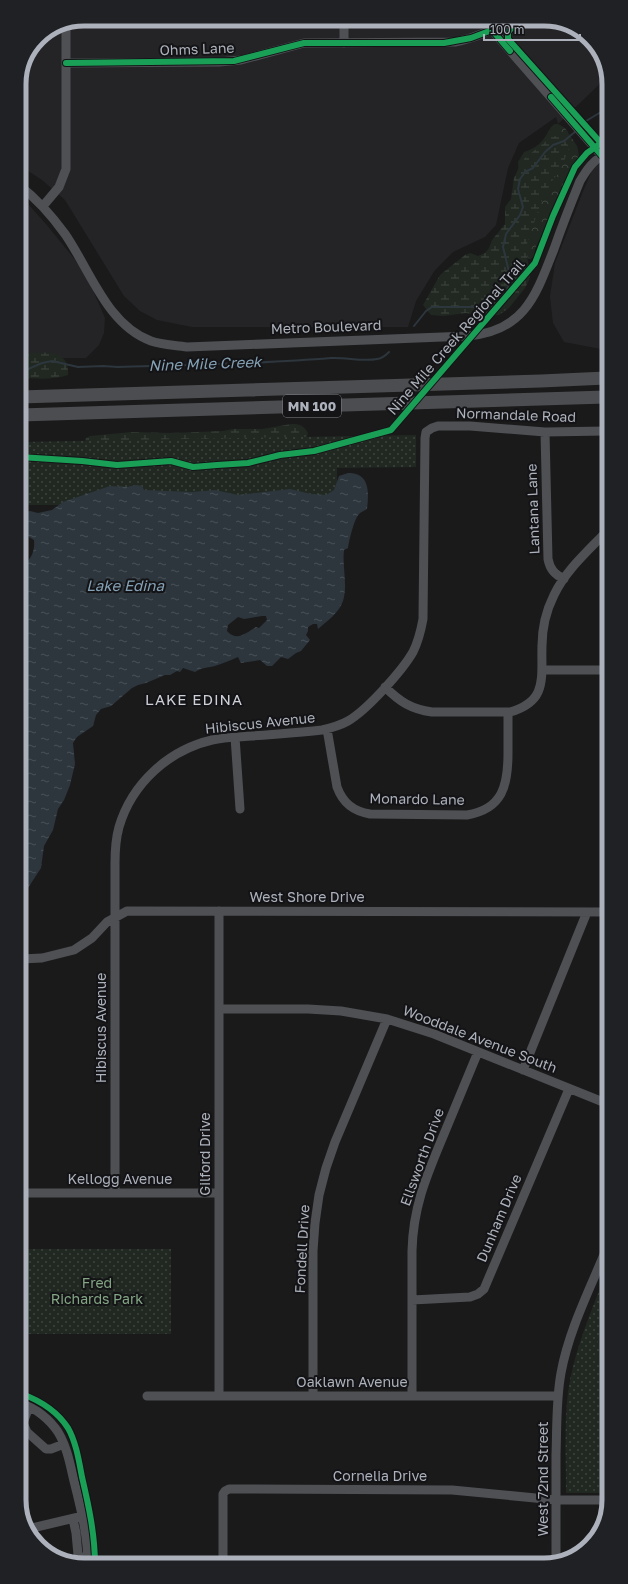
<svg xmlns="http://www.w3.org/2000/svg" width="628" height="1584" viewBox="0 0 628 1584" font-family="'Golos Text',sans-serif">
  <defs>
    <pattern id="forest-crowns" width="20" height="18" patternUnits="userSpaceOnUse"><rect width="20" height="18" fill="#202821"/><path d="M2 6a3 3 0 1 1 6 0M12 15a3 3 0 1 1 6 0" fill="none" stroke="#3e453f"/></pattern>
    <pattern id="wetland-marsh" width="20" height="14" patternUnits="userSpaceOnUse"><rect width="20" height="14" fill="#202821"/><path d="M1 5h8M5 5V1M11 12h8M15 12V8" fill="none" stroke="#3e453f"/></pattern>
    <pattern id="park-dots" width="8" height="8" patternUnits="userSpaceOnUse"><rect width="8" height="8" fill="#202821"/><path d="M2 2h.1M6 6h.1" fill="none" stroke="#3e453f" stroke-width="1.8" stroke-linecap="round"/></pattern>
    <pattern id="water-ripples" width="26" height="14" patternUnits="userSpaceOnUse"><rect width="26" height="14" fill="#2d363d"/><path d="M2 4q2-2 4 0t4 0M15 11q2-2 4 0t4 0" fill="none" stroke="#495157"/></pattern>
  </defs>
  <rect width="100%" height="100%" fill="#1a1a1b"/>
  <path fill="#242427" d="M84,19h465l35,13 22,31v15l-48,46 -2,-7 -37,26 -11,25 -12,57 -11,12 -32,15 -18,18 -19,31 -8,26h-216l-35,-7 -17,-9 -16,-15 -59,-96 -23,-20 -23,-15v-85l19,-42z
    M606,161v189l-42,-8 -11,-19 -3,-27 5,-33 29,-74 10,-23z
    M19,197l9,7 18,20 39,48 20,46 -1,15 -5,12 -13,13h-23l-43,-4z"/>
  <path fill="url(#forest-crowns)" d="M555,124h3l7,4 12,18 2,9 -2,4 -1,13 -9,20 -8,6 -24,51 -1,7 -3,3h-3l-4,-16 -6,-81 6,-10c8,-2 17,-8 21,-15 4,-5 5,-11 10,-13z"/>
  <path fill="url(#wetland-marsh)" d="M556,136l6,1 6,8v6l-9,22 -5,5 -11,19 -13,37 -4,13 4,31 -5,10 -16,20 -10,7 -17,1 -16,-3 -23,3 -12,-1 -8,-10 17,-30 25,-20 5,-2 8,3 7,-3 4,-5 3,-8 13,-16v-17l6,-8 3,-21 6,-13 5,-7 20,-16 6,-5z
    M30,353c17,-1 40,-3 38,22 -15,5 -33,4 -48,2v-22z
    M291,424c9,0 12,1 17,9l-2,8 -223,7 3,-10 4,-2 42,-4 38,1 53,-2 10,-2h29z"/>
  <path fill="url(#park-dots)" d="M416,435v32l-79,1v37h-317v-63z
    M22,1249h149v85h-149z
    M606,1273h2l1,220h-43c0,-33 -2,-68 2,-101 6,-42 23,-80 38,-119z"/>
  <path fill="#202821" d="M598,1338h11v11l-12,-1z
    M597,1352h12v11l-12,-1z"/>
  <path fill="url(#water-ripples)" fill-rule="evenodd" d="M348,473c22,0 21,19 19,36 -2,1 -6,3 -8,5 -5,5 -10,27 -11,34l-4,2c-2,17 4,35 -1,51 -4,12 -17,21 -25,28l-1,-5h-4l-5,3v4l-2,4 4,5 -9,11 -5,2 -8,6 -7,-2 -9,9h-5l-7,-6 -19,3 -3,-6c-7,3 -21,9 -28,10 -6,1 -9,1 -15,5l-12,-4 -3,4 -3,-1 -7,4h-5l-19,8 -8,2 -6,3 -21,18 -10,3 -5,6 -3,11 -16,11 -4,6 2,21 -5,21 -6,15 -6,9 -5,21 -9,16 -3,22 -15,23 -5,3 -1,-330c12,-1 15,-15 14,-24l-5,-3 -5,-10 -4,-3v-6l5,-6 5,-1 8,2 14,-3 11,-8 47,-16 17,1 9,-2 6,1 2,4 48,2 23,-2 23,5 52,-6 21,5 15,1 8,-5 5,-14zM262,616h4l1,4 -8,8 -3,-1c-10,6 -19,15 -29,4l1,-6 10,-8 6,2z"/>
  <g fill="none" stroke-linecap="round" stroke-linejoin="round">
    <path stroke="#2d363d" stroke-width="2" d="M580,127l6,-6 20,-12
      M414,326l12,-15 6,-4h45l16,-6 14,-9 3,-16 -7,-29 3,-13 14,-19 3,-8 -5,-18 2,-10 5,-7 8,-4 12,-16 8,-7 11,-4 12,-10
      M20,370h6l16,-7 10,-2 26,6 25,-1 15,1c71,-2 142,-3 213,-9 15,-1 31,4 46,1 5,0 9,-4 12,-7"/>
    <path stroke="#4e5054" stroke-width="9" d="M492,30l110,126
      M344,43v-24
      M66,63l153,-1 22,-2 63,-17 151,-1c20,-4 36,-10 52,-23
      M19,185c18,14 33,31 46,49 25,36 42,91 86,107 11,4 24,4 36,6l281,-11c57,-5 68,-41 86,-87 8,-23 17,-46 26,-68 6,-10 14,-23 26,-26
      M43,206l16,-19 7,-18v-143
      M545,432l3,127c2,10 6,15 16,20
      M543,670h64
      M385,687c15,15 26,22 47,25h78c38,-11 31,-34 32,-66 0,-18 4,-35 12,-51 12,-25 34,-44 53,-64
      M327,729l10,58c6,16 16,24 33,27l97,1c36,-6 41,-30 41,-62 0,-14 0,-27 0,-41
      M235,737l5,72
      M21,959l21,-1 32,-8 18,-12 15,-16 20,-11 481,1
      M219,1009h89l33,2 46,8 47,15 174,70
      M523,1070l64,-158
      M22,1193h197
      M115,1193v-330c0,-12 1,-25 4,-36 13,-44 50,-77 93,-87 13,-3 27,-3 40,-4 23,-2 46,-3 70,-6 9,-2 17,-4 26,-9 19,-11 54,-50 65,-69 5,-10 8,-22 10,-33l2,-181 1,-6 6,-4 6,-2h32l75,6 61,-1
      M412,1300l58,-3 8,-3 6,-5 85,-200
      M147,1396h411
      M219,1396v-485
      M313,1396v-145l2,-28 4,-28 7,-27 9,-26 52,-123
      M412,1396v-145c1,-45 15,-76 32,-117 11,-27 23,-55 34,-82
      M22,1404c14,4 28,16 36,28 9,15 12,32 16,49 7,28 14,55 14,84
      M29,1407l-6,16 4,9 19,17h5l13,-5
      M73,1519l3,14 2,22 1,2h9
      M28,1529l55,-13
      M556,1562c0,-36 0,-71 0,-107 1,-27 0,-55 5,-82 8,-44 30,-86 47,-128
      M223,1564v-70l2,-3 4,-2 223,1 104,10h53"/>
    <path stroke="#4c4d50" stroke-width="13" d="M20,397l521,-16 65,-3
      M20,415l586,-18"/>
    <g stroke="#141417" stroke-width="8">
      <path id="cycleway" d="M66,63l168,-2 70,-18h140l27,-5 21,-8 18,21
        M551,97l51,59
        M20,457l62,4 35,4 54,-4 22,6 24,-2 31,-2 32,-8 34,-4 77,-21 144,-167 18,-47 22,-49 12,-14 14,-10 -93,-104v-7l12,-13
        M22,1394c19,7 35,17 46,34 8,14 11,33 14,49 7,30 13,58 13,88"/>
    </g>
    <use href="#cycleway" stroke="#1a9f57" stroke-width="6"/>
  </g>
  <g text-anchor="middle" stroke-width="4" stroke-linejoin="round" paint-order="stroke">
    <rect fill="#141417" stroke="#7e828a" stroke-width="1" x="283" y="395" width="58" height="22" rx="3"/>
    <g font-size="13" font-weight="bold" fill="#acb1bb">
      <text x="312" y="411">MN 100</text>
    </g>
    <g font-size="14" fill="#acb1bb" stroke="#141417">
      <text transform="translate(197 49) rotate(-2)" y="5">Ohms Lane</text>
      <text transform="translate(326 327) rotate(-2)" y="5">Metro Boulevard</text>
      <text transform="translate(456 337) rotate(-49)" y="5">Nine Mile Creek Regional Trail</text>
      <text transform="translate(516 415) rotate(2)" y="5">Normandale Road</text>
      <text transform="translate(533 509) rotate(-92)" y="5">Lantana Lane</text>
      <text transform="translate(260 723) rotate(-6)" y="5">Hibiscus Avenue</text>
      <text transform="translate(417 799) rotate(1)" y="5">Monardo Lane</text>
      <text x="307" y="902">West Shore Drive</text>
      <text transform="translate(101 1028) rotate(-90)" y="5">Hibiscus Avenue</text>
      <text transform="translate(480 1039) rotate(21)" y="5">Wooddale Avenue South</text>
      <text transform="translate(205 1154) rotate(-90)" y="5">Gilford Drive</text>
      <text transform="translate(422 1157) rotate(-70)" y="5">Ellsworth Drive</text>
      <text x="120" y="1184">Kellogg Avenue</text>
      <text transform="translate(499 1218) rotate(-67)" y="5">Dunham Drive</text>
      <text transform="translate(302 1249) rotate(-87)" y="5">Fondell Drive</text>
      <text x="352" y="1387">Oaklawn Avenue</text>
      <text x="380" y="1481">Cornelia Drive</text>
      <text transform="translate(543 1479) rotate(-90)" y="5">West 72nd Street</text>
    </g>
    <g font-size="14" fill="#83a684" stroke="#141417">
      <text x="97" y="1288">Fred<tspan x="97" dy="16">Richards Park</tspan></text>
    </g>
    <g font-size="15" font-style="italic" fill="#84a1b5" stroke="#141417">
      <text transform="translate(205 364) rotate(-2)" y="5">Nine Mile Creek</text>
      <text x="125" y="591">Lake Edina</text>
    </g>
    <g font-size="15" letter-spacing="1" fill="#cdd0d7" stroke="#141417">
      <text x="194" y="705">LAKE EDINA</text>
    </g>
  </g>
  <path d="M0 0H628V1584H0ZM84 26H544A58 58 0 0 1 602 84V1500A58 58 0 0 1 544 1558H84A58 58 0 0 1 26 1500V84A58 58 0 0 1 84 26Z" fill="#202124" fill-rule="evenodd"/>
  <path fill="none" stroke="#acb1bb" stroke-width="5" d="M84 26H544A58 58 0 0 1 602 84V1500A58 58 0 0 1 544 1558H84A58 58 0 0 1 26 1500V84A58 58 0 0 1 84 26Z"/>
  <path d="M484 34v6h96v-6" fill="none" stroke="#acb1bb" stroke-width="2"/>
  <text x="490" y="34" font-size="12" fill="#acb1bb" stroke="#141417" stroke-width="3" paint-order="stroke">100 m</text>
</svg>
